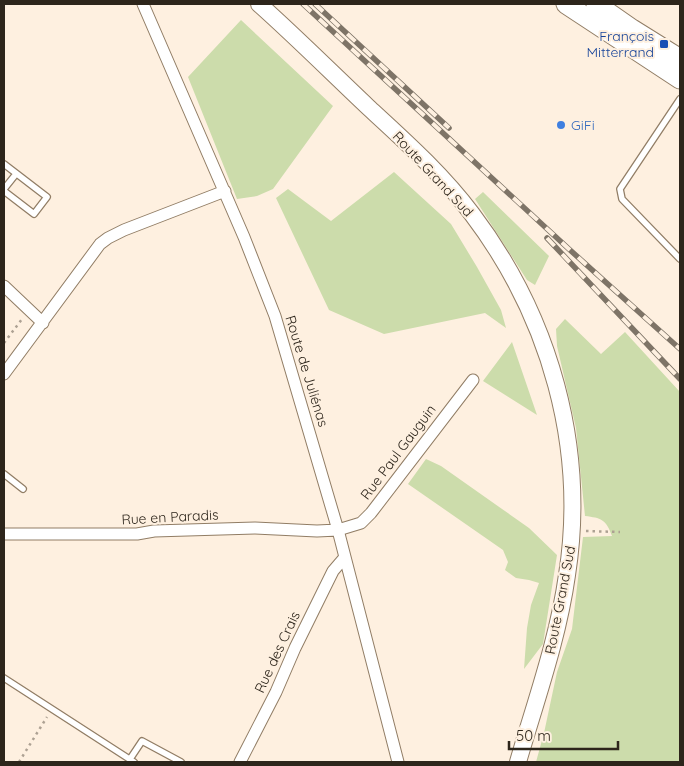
<svg xmlns="http://www.w3.org/2000/svg" width="684" height="766" viewBox="0 0 684 766" font-family="Quicksand,sans-serif">
  <rect width="100%" height="100%" fill="#fef0e0"/>
  <path fill="#ccdcab" d="M241,20l92,86 -60,83 -16,7 -20,3 -49,-122z
    M394,172l57,52 26,43 24,43 5,18 -21,-15 -101,21 -55,-24 -53,-112 12,-9 43,32z
    M483,192l66,64 -14,29 -8,-5 -52,-81z
    M565,319l36,35 24,-22 55,60v370h-144l8,-29 13,-61 15,-43 11,-92 29,-1c-6,-17 -11,-18 -27,-20l-9,-88 -19,-82 -1,-17z
    M512,342l25,73 -54,-34z
    M426,459l15,7 88,62 28,27 -14,89 -19,25 3,-41 4,-23 8,-22 -10,-3 -13,-2 -11,-8 3,-8 -5,-12 -95,-66z"/>
  <g fill="none" stroke-linecap="round" stroke-linejoin="round">
    <g stroke="#917d65" stroke-width="8">
      <path id="service" d="M680,99l-60,90 2,10 58,60
        M4,164l43,33 -13,17 -30,-23
        M4,189l12,-15
        M4,474l19,15
        M4,678l130,84
        M130,759l12,-18 39,21"/>
    </g>
    <g stroke="#917d65" stroke-width="13">
      <path id="minor" d="M143,4l101,233 31,79 63,214 60,232
        M4,286l39,37
        M4,374l96,-130 8,-6 16,-8 101,-39
        M4,534h133l17,-3 101,-3 62,3 21,-1 23,-7 10,-10 102,-133
        M240,762l36,-70 19,-44 38,-77 12,-14"/>
    </g>
    <g stroke="#917d65" stroke-width="18">
      <path id="secondary" d="M259,4c37,33 73,69 109,103 37,34 74,67 104,107 78,103 115,233 95,361 -9,64 -31,125 -49,187"/>
    </g>
    <g stroke="#917d65" stroke-width="21">
      <path id="primary" d="M566,4l114,75
        M596,4l36,25 48,30"/>
    </g>
    <path stroke="#ada193" stroke-width="2.5" stroke-dasharray="2.5 4" stroke-linecap="butt" d="M4,343l18,-24
      M586,531l34,1
      M19,762l28,-45"/>
    <use href="#service" stroke="#fff" stroke-width="5.5"/>
    <use href="#minor" stroke="#fff" stroke-width="11"/>
    <use href="#secondary" stroke="#fff" stroke-width="16"/>
    <use href="#primary" stroke="#fff" stroke-width="19"/>
    <g stroke="#7e7467" stroke-width="5.5">
      <path id="rail" d="M303,4l267,246 110,99
        M315,4l134,124
        M547,238l133,141"/>
    </g>
    <use href="#rail" stroke="#fef0e0" stroke-width="4" stroke-dasharray="11" stroke-linecap="butt"/>
  </g>
  <rect fill="#1a4fb4" stroke="#fef0e0" stroke-width="2" x="659" y="39" width="10" height="10" rx="2.5"/>
  <circle fill="#3f7fe0" stroke="#fef0e0" stroke-width="2" cx="561" cy="125" r="5"/>
  <g text-anchor="middle" stroke-width="4" stroke-linejoin="round" paint-order="stroke">
    <g font-size="14" fill="#164399" stroke="#fef0e0" text-anchor="end">
      <text x="654" y="41">François<tspan x="654" dy="16">Mitterrand</tspan></text>
    </g>
    <g font-size="14" fill="#366cbe" stroke="#fef0e0" text-anchor="start">
      <text x="571" y="130">GiFi</text>
    </g>
    <g font-size="14" fill="#2d251b" stroke="#fef0e0">
      <text transform="translate(433 174) rotate(47)" y="5">Route Grand Sud</text>
      <text transform="translate(307 371) rotate(73)" y="5">Route de Juliénas</text>
      <text transform="translate(398 452) rotate(-53)" y="5">Rue Paul Gauguin</text>
      <text transform="translate(170 517) rotate(-3)" y="5">Rue en Paradis</text>
      <text transform="translate(560 600) rotate(-79)" y="5">Route Grand Sud</text>
      <text transform="translate(277 652) rotate(-65)" y="5">Rue des Crais</text>
    </g>
  </g>
  <rect width="684" height="766" fill="none" stroke="#2d251b" stroke-width="10"/>
  <path d="M509 741v8h109v-8" fill="none" stroke="#2d251b" stroke-width="2.5"/>
  <text x="516" y="741" font-size="15" fill="#2d251b" stroke="#fef0e0" stroke-width="4" paint-order="stroke">50 m</text>
</svg>
